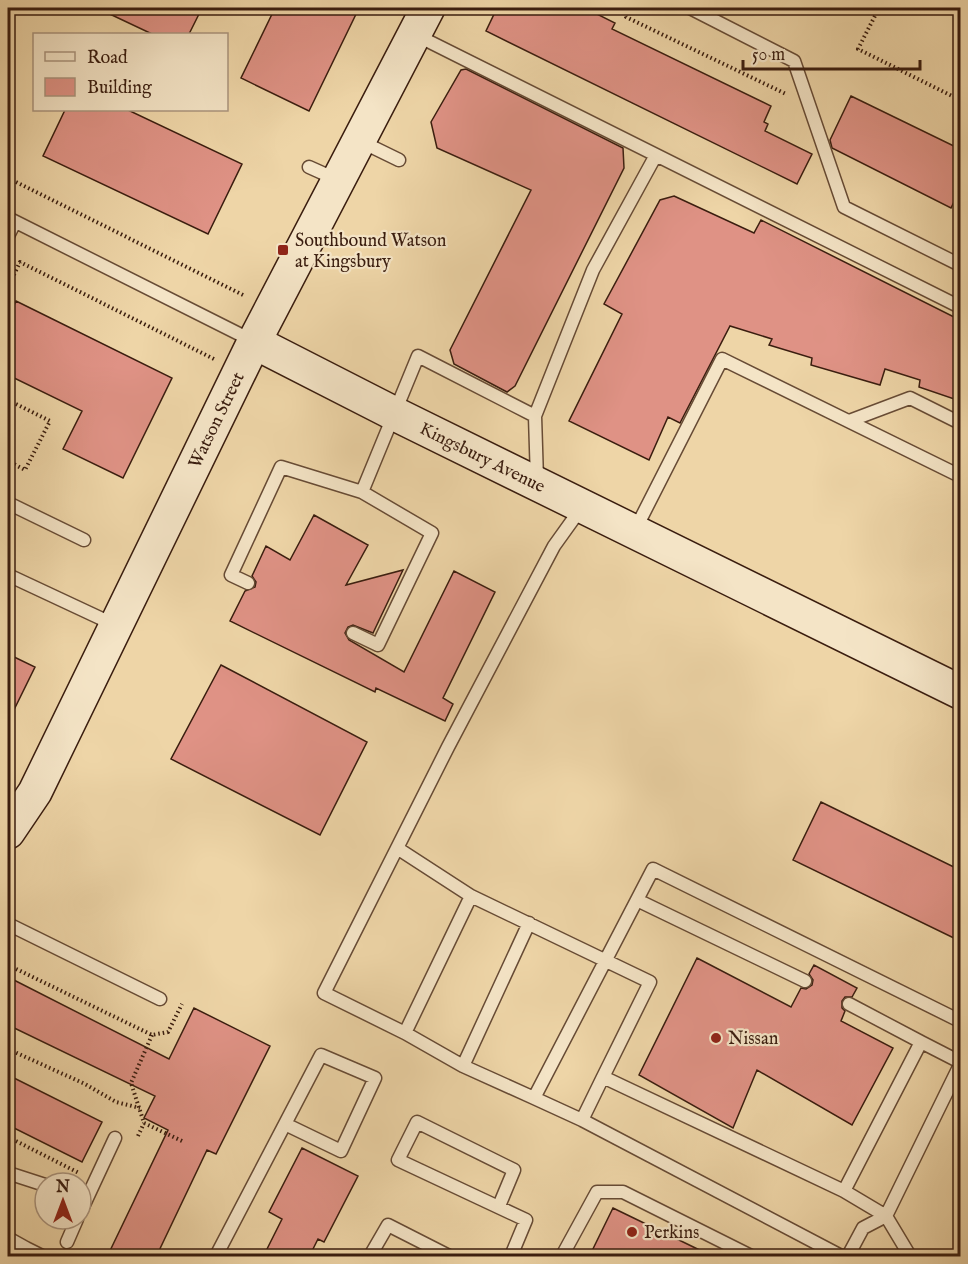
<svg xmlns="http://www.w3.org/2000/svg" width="968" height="1264" viewBox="0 0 968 1264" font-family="'IM FELL English',serif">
  <rect width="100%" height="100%" fill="#eed5a7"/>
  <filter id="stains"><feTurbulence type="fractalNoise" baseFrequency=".00333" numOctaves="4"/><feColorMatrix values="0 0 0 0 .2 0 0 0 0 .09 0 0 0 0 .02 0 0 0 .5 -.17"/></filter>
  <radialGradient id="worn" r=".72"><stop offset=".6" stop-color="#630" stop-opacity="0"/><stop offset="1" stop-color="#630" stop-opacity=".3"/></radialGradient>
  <path fill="#df9285" stroke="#3a1d0f" stroke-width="1.5" d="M97,8h105l-13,26h-37z
    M275,8h84l-50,103 -68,-33z
    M497,8h88l30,15 -3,6 159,77 -7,16 4,2 -3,7 47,23 -15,30 -311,-153z
    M466,69l157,79 1,20 -109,218 -8,6 -53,-28 -4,-14 81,-160 -94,-42 -6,-26 30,-52z
    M851,96l109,53v40l-9,19 -119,-60 -2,-8z
    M65,110h63l114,54 -34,70 -165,-78z
    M674,196l80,37 7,-13 199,100v81l-41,-14 1,-7 -35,-11 -5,16 -69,-20 1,-7 -43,-13 3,-6 -42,-13 -50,97 -12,-6 -19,43 -80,-39 53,-107 -18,-10 56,-104z
    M16,301l156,77 -49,100 -60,-29 19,-38 -74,-36v-57z
    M314,515l54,30 -22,40 57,-15 -30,63 -20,-8 -5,2 -3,6 4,7 55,32 50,-101 41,21 -52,106 10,6 -8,17 -69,-33 -1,4 -145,-71 15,-30 10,-4 1,-5 -4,-6 14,-30 24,14z
    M8,654l27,13 -27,55z
    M221,665l146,77 -47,93 -149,-76z
    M821,802l139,68v71l-167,-81z
    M697,958l94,49 10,-19 5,1 6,-4 1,-5 -4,-6 5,-9 43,23 -5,9h-7l-3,4v7l3,3 -4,10 52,27 -41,77 -95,-55 -24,58 -94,-53z
    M8,977l161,82 25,-51 76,38 -54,108 -9,-4 -51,107h-49l61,-127 -24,-12 11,-22 -147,-71z
    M8,1075l94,47 -20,40 -74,-37z
    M302,1148l56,28 -34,66 -6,-3 -9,18h-46l19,-38 -13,-7z
    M613,1208l101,49h-125z"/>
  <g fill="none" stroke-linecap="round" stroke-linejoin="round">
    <g stroke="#674b35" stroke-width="15">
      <path id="lane" d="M690,8l104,53 50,146 116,58
        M416,35l544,272
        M360,141l39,19
        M309,167l29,13
        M8,218l245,123
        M8,236l7,-14
        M849,421l61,-23 50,25
        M537,480l-2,-64 58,-146 63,-115
        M8,503l76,37
        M635,530l87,-171 238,117
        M8,575l107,50
        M248,583l-17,-8 50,-108 81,25 56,-136 117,60
        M353,633l25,12 54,-112 -70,-41
        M397,848l74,48
        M637,900l168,81
        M529,923l-66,143 -58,-33 66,-137 179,86 -47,95 241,114
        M8,924l152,75
        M849,1004l72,38
        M405,1033l-81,-40 124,-246 106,-201 28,-39
        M463,1066l71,32
        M582,1120l21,-43
        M8,1173l37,12
        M499,1206l15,-36 -97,-48 -19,38 128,60 -15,36
        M81,1211l34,-73
        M8,1238l18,10 -3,8
        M67,1242l10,-23
        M26,1248l16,8
        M216,1256l105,-201 54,23 -34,73 -56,-27
        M370,1256l18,-31 61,31
        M562,1256l35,-64h26l128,64
        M841,1256l-259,-136 -48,-22 119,-229 307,152
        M848,1256l15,-28 23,-12 74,-151
        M910,1256l-24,-40 -42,-25 77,-149 39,20"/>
    </g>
    <g stroke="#3a1d0f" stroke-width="36">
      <g id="secondary">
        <path id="s1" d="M254,342l141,72 565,278"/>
        <path id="s2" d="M8,832l27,-40 219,-450 174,-334"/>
      </g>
    </g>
    <path stroke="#3a1d0f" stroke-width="4" stroke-dasharray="1.5 3" stroke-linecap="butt" d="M622,8l4,9 160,77
      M879,8l-21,41 102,51
      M8,178l237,118
      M8,287l12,-25 194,97
      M8,400l42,21 -25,49 -17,-9
      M8,965l144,70 16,-3 14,-28
      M152,1035l-21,48 13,40 38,18
      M8,1049l77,35 31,18 24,6
      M138,1136l6,-13
      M8,1137l71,36"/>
    <use href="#lane" stroke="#f4e4c6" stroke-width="12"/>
    <use href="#secondary" stroke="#f4e4c6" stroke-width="33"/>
  </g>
  <g fill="#8f2418" stroke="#f4e4c6" stroke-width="2">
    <rect x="277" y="244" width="12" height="12" rx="3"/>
    <circle cx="716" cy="1038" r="6"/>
    <circle cx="632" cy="1232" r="6"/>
  </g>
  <g text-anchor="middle" stroke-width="4.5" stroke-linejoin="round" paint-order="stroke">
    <g font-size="18" fill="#3a1d0f" stroke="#f4e4c6" text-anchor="start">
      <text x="295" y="246">Southbound Watson<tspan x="295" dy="21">at Kingsbury</tspan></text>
      <text x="728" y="1044">Nissan</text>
      <text x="644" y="1238">Perkins</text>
    </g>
    <g font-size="18" fill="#3a1d0f" stroke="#f4e4c6">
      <text dy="6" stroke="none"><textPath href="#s2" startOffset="462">Watson Street</textPath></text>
      <text dy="6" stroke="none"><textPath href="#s1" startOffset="256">Kingsbury Avenue</textPath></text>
    </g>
  </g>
  <rect width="968" height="1264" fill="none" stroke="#eed5a7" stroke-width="30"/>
  <rect x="9" y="9" width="950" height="1246" fill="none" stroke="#3a1d0f" stroke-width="3"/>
  <rect x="15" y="15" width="938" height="1234" fill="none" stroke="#3a1d0f" stroke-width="1.5"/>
  <rect x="33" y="33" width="195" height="78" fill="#f4e4c6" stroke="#aa947d" stroke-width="1.5"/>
  <rect x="45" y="52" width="30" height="9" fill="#f4e4c6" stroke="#aa947d" stroke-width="1.5"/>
  <text x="87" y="63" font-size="18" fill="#3a1d0f">Road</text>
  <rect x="45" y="78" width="30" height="18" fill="#df9285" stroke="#aa947d" stroke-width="1.5"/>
  <text x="87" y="93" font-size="18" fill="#3a1d0f">Building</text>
  <g transform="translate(63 1201)"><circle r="28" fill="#f4e4c6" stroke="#aa947d" stroke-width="1.5"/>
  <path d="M0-4.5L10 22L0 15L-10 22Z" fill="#8f2418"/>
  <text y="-9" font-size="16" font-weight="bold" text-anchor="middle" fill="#3a1d0f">N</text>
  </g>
  <path d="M743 60v9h177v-9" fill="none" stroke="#3a1d0f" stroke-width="3"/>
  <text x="752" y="60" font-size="18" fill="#3a1d0f" stroke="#f4e4c6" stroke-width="4.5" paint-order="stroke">50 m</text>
  <rect width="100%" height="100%" filter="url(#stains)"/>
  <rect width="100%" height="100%" fill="url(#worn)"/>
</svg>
